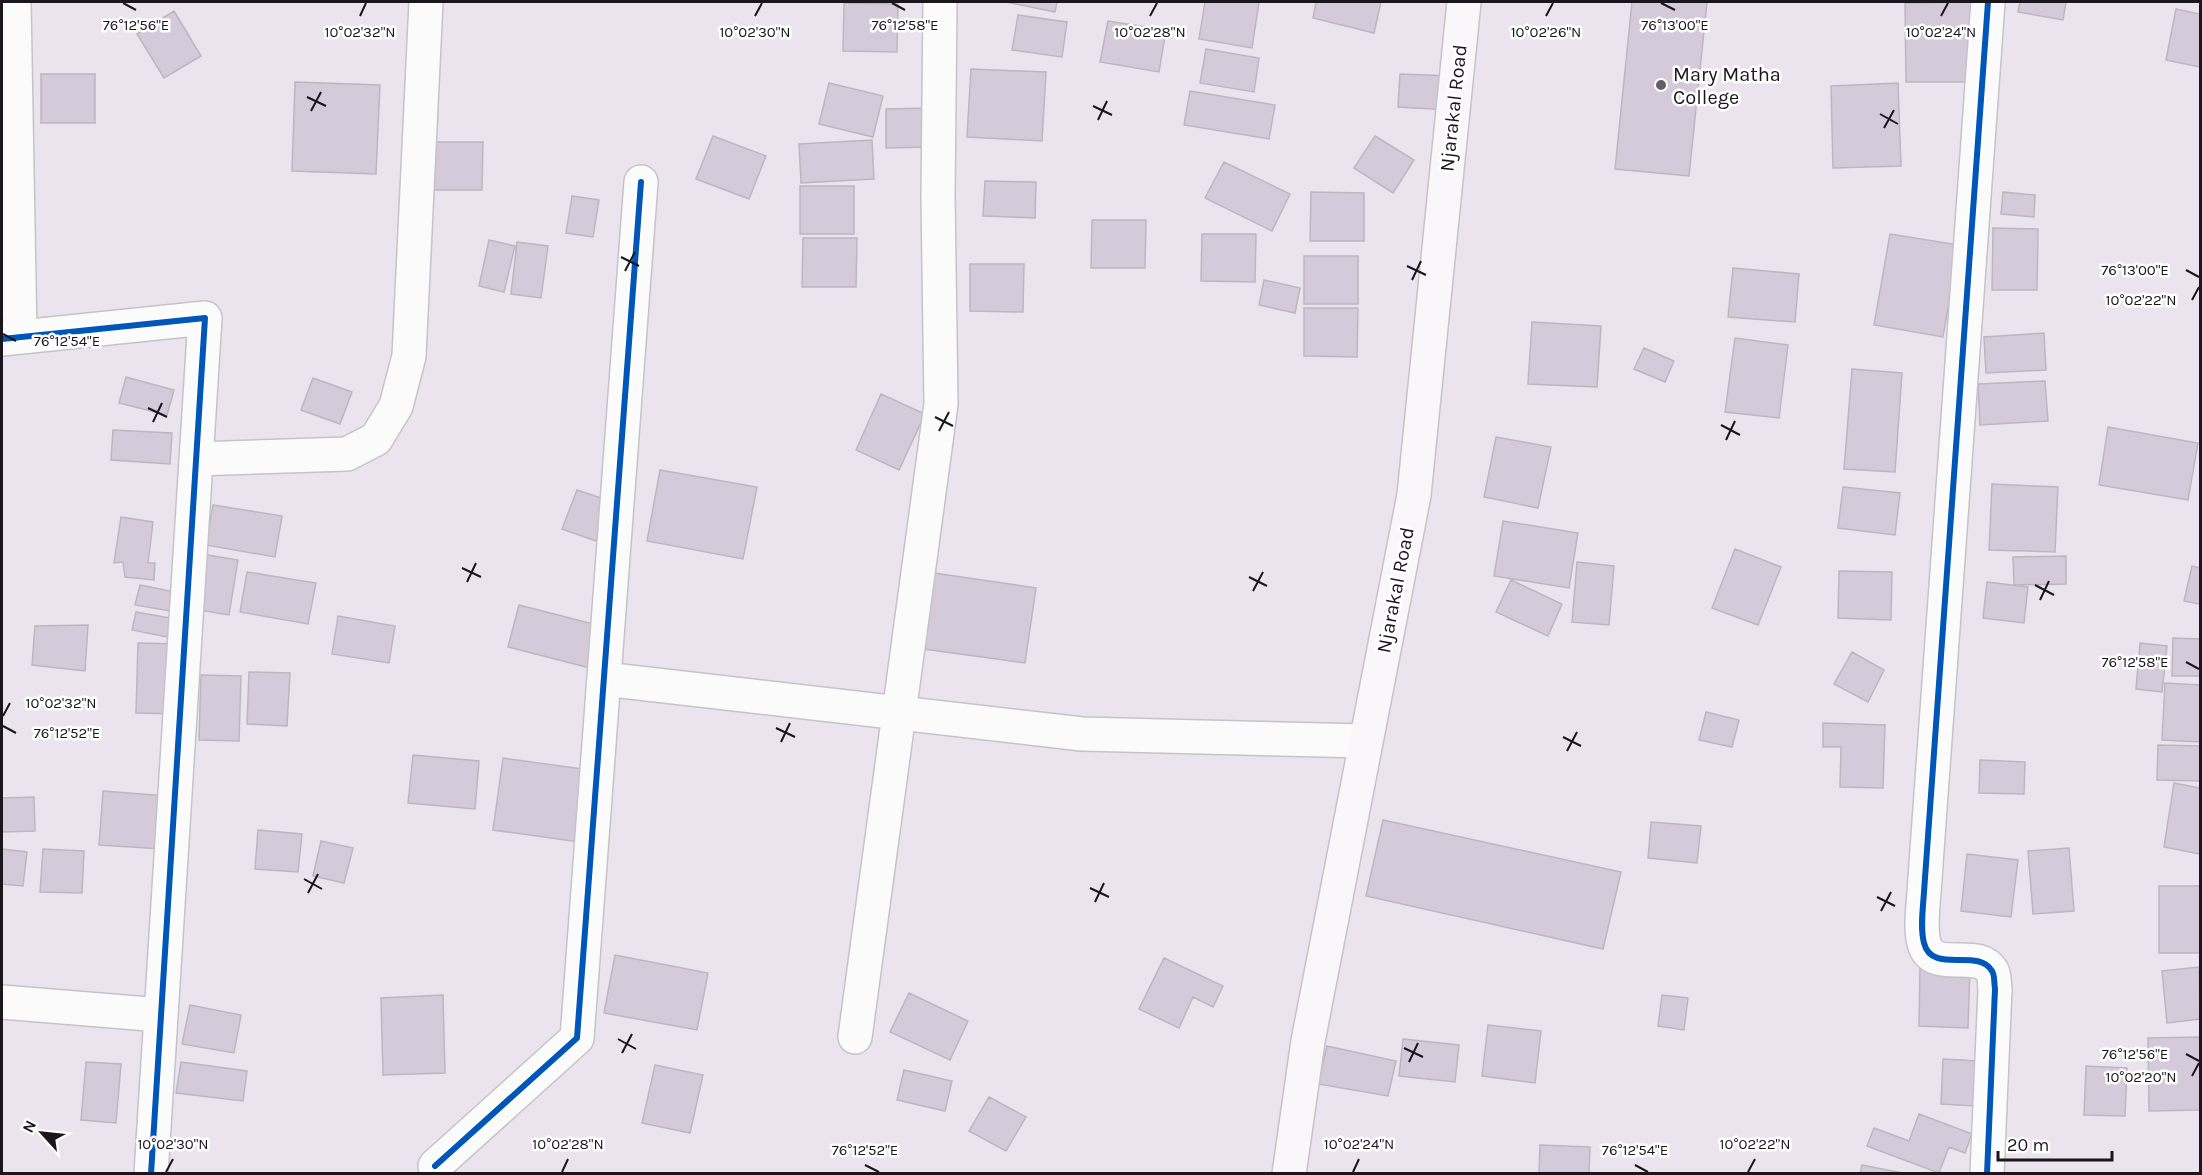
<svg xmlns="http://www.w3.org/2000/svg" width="2202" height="1175" viewBox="0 0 2202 1175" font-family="Karla,sans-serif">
  <rect width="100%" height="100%" fill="#ebe4ee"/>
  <path fill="#d5cada" stroke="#bcb7bf" stroke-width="1.5" d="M1006,2h51l-2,10z
    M1205,2h54l-7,46 -53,-9z
    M1316,2h65l-7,31 -61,-15z
    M1632,2h75l-18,174 -74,-7z
    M1978,2l1,80h-73l-1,-79z
    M2020,2h46l-3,18 -45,-8z
    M844,3l54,1 -1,48 -54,-1z
    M2176,9l24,5v53l-34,-7z
    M174,11l27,45 -37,22 -27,-44z
    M1018,15l49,7 -5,35 -50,-7z
    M1108,21l58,9 -7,42 -59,-10z
    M1206,49l53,9 -5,34 -54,-9z
    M971,69l75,3 -4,69 -75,-4z
    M41,74h54v49h-54z
    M1400,74l51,2 -2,34 -51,-3z
    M295,82l85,3 -4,89 -84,-3z
    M829,83l54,13 -10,41 -54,-13z
    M1898,83l3,83 -68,2 -2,-82z
    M1190,91l85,14 -6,34 -85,-14z
    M930,108v39l-44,1v-39z
    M713,136l53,20 -17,43 -53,-20z
    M1375,136l39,24 -21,33 -39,-25z
    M872,140l2,39 -73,4 -2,-39z
    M429,142h54l-1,48h-54z
    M1224,162l66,32 -18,37 -67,-33z
    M985,181l51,1 -1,36 -52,-2z
    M800,186h54v48h-54z
    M1311,192l53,1v48h-54z
    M2003,192l32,3 -1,22 -33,-3z
    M572,196l27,4 -6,37 -27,-4z
    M1092,220h54l-1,48h-54z
    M1993,228l45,1 -1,61h-45z
    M1202,234h54l-1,48 -54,-1z
    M1890,234l69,11 -16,92 -69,-12z
    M803,238h54l-1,49h-54z
    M489,240l26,6 -11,46 -25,-6z
    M517,242l31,4 -7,52 -30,-4z
    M1304,256h54v48h-54z
    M970,264h54l-1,48 -53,-1z
    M1733,268l66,6 -4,48 -67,-5z
    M1264,280l36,8 -5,25 -36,-8z
    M1304,308h54l-1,49 -53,-1z
    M1532,322l69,4 -4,61 -69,-3z
    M2044,333l2,37 -60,3 -2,-36z
    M1735,338l53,7 -9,73 -54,-6z
    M1644,348l30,13 -9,21 -31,-13z
    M1852,369l50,4 -7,99 -51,-3z
    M126,377l48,13 -7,25 -48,-12z
    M313,378l39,14 -12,32 -39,-14z
    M2045,381l3,40 -68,4 -2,-41z
    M881,394l44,20 -26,56 -43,-20z
    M2108,427l90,16 -10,57 -89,-15z
    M113,430l59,3 -2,31 -59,-4z
    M1496,437l55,10 -13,61 -54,-11z
    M660,470l97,17 -14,72 -96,-18z
    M1992,484l66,3 -3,65 -66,-2z
    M1843,487l57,6 -5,42 -57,-7z
    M577,490l33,11 -14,40 -34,-12z
    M213,505l69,11 -7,41 -69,-12z
    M121,517l32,5 -5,41h7l-1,17 -29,-3 -2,-15 -9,1z
    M1503,521l75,12 -9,55 -75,-12z
    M1735,549l46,18 -23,58 -46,-17z
    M202,554l36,6 -9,55 -37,-6z
    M2066,556v28l-52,1 -1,-28z
    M1577,562l37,4 -5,59 -37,-3z
    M2192,566l8,2v36l-16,-3z
    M1839,571l53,1 -1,48 -53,-2z
    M247,572l69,11 -8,41 -68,-12z
    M934,573l102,15 -11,75 -101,-14z
    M1511,580l51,24 -14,32 -52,-24z
    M1987,582l41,5 -4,36 -41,-5z
    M140,585l45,9 -3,19 -47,-8z
    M519,605l86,22 -11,42 -86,-22z
    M136,612l46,8 -4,19 -46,-9z
    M338,616l57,10 -6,37 -57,-9z
    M88,625l-3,46 -53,-6 3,-39z
    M2173,638l27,1v37h-28z
    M138,643l41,1 -2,70 -41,-1z
    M2140,643l27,3 -5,46 -26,-3z
    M1852,652l32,18 -16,32 -34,-18z
    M249,672l41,1 -3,53 -40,-2z
    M201,675l40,1 -2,65 -40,-1z
    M2165,683l35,2v57l-38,-2z
    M1706,712l33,8 -7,27 -33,-7z
    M1823,723l62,2 -2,63 -43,-1 1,-40h-18z
    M2158,745l42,1v35l-43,-1z
    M413,755l66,6 -4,48 -67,-6z
    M503,758l86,12 -10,72 -86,-12z
    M1980,760l45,2 -1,32 -45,-1z
    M2174,783l26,5v66l-36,-7z
    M103,791l63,5 -3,53 -64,-4z
    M34,797l1,34 -33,1v-34z
    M1383,820l238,52 -18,77 -237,-53z
    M1651,822l50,4 -4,37 -49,-5z
    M258,830l44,4 -4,38 -43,-3z
    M321,841l32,7 -9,35 -31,-7z
    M2069,848l5,63 -41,3 -5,-63z
    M2,849l25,3 -4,34 -21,-2z
    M43,849l41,2 -2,42 -42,-1z
    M1967,854l51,6 -7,57 -50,-6z
    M2159,886h41v67h-41z
    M615,955l93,18 -11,57 -93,-17z
    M1164,958l59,28 -10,21 -20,-10 -14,31 -40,-19z
    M1920,964l50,2 -2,62 -49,-2z
    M2199,967l1,52 -33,4 -5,-52z
    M909,993l59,28 -18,39 -60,-28z
    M443,995l2,78 -62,2 -2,-77z
    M1662,995l26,3 -4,32 -26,-4z
    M190,1005l51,10 -7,38 -52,-9z
    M1488,1025l53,6 -6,52 -53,-7z
    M2200,1037v73l-51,1 -1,-73z
    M1403,1039l56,6 -4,37 -56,-6z
    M1327,1046l69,15 -8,35 -70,-12z
    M1943,1059l35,2 -2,45 -35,-2z
    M86,1062l35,2 -5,59 -35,-3z
    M181,1062l66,9 -4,30 -67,-8z
    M655,1065l48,10 -13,58 -48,-10z
    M2086,1066l41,2 -2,48 -41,-1z
    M904,1070l48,11 -7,30 -48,-11z
    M989,1097l37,20 -20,34 -37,-20z
    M1919,1114l53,20 -7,19 -16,-6 -10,26 -72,-27 7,-18 35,13z
    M1540,1145l50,2 -1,27h-50z
    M1862,1165l46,9h-48z"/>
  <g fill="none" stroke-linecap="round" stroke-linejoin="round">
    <g stroke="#c7c2c9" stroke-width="36">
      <path id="street" d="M14,2l6,335
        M2,339l203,-21 -54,856
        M196,459l151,-5 29,-15 20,-33 13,-50 17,-354
        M604,679l478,55 283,7
        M2,1002l159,13
        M855,1037l86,-633 -3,-208 2,-194
        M435,1166l142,-128 64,-856
        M1987,1174l8,-185c-1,-5 0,-14 -3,-18 -14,-24 -60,4 -68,-28 -4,-15 -1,-35 0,-51l64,-890"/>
    </g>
    <g stroke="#c7c2c9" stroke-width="36">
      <path id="secondary" d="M1289,1174l19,-133 106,-546 50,-493"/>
    </g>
    <use href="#street" stroke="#fcfbfc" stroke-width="33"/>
    <use href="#secondary" stroke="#f9f7fa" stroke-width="33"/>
    <g stroke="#fff" stroke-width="10">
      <path id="cycleway" d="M2,339l203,-21 -54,856
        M435,1166l142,-128 64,-856
        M1987,1174l8,-185c-1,-5 0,-14 -3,-18 -14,-24 -60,4 -68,-28 -4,-15 -1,-35 0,-51l64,-890"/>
    </g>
    <use href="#cycleway" stroke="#0057b8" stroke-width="6"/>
  </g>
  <path fill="none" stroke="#1b161d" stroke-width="2" d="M123,3l13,7M892,3l13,7M1661,3l14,7M360,16l6,-13M755,16l7,-13M1150,16l7,-13M1546,16l7,-13M1941,16l7,-13M307,97l19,9M1093,106l19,9M311,111l10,-19M1880,114l18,10M1098,120l9,-19M1884,128l10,-18M621,257l18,9M1407,266l19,9M2186,270l13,7M625,271l10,-19M1412,280l9,-19M2192,300l7,-13M3,334l13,7M148,408l19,9M935,417l18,9M153,422l9,-19M1721,425l19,10M939,431l10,-19M1726,440l9,-19M462,568l19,9M1249,577l18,9M467,582l9,-19M2035,585l19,10M1253,591l10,-19M2040,600l9,-19M2186,662l13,7M3,716l7,-13M3,726l13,7M776,728l19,9M1563,737l18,9M781,742l9,-19M1567,751l10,-19M304,879l18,10M1090,888l19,9M308,893l10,-19M1877,897l18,9M1095,902l9,-19M1881,911l10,-19M618,1039l18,10M1404,1048l19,9M622,1053l10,-19M2186,1054l13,7M1409,1062l9,-19M2192,1076l7,-13M865,1165l14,7M1635,1165l13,7M166,1172l7,-13M562,1172l6,-13M1353,1172l6,-13M1748,1172l7,-13"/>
  <circle fill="#645e66" stroke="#fff" stroke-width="2" cx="1661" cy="85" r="6"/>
  <g text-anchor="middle" stroke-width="5" stroke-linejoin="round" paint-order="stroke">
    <g font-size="20" fill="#1b161d" stroke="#fff" text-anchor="start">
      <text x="1673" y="81">Mary Matha<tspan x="1673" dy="23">College</tspan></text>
    </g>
    <g font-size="20" fill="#1b161d" stroke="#fff">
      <text transform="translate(1453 108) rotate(-84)" y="7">Njarakal Road</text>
      <text transform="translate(1395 590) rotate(-79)" y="7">Njarakal Road</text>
    </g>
  </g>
  <g font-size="15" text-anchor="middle" fill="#1b161d" stroke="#fff" stroke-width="5" stroke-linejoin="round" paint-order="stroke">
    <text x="136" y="30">76°12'56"E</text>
    <text x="905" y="30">76°12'58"E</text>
    <text x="1675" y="30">76°13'00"E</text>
    <text x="360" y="37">10°02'32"N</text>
    <text x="755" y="37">10°02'30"N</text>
    <text x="1150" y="37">10°02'28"N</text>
    <text x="1546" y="37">10°02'26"N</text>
    <text x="1941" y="37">10°02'24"N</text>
    <text x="2135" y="275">76°13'00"E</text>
    <text x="2141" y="305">10°02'22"N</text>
    <text x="67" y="346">76°12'54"E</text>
    <text x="2135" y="667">76°12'58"E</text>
    <text x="61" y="708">10°02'32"N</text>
    <text x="67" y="738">76°12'52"E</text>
    <text x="2135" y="1059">76°12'56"E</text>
    <text x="2141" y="1082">10°02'20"N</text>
    <text x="173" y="1149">10°02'30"N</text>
    <text x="568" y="1149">10°02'28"N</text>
    <text x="1359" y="1149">10°02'24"N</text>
    <text x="1755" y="1149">10°02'22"N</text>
    <text x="865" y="1155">76°12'52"E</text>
    <text x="1635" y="1155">76°12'54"E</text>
  </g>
  <rect width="2202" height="1175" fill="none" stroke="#1b161d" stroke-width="6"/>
  <g transform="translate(42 1133) rotate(297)" stroke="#ffffff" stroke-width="4.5" paint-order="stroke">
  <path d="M0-4.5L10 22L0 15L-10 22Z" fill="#1b161d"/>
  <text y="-9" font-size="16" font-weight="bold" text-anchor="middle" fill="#1b161d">N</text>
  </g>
  <path d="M1998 1151v9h114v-9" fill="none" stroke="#1b161d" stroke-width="3"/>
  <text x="2007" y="1151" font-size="18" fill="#1b161d" stroke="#ffffff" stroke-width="4.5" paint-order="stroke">20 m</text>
</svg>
